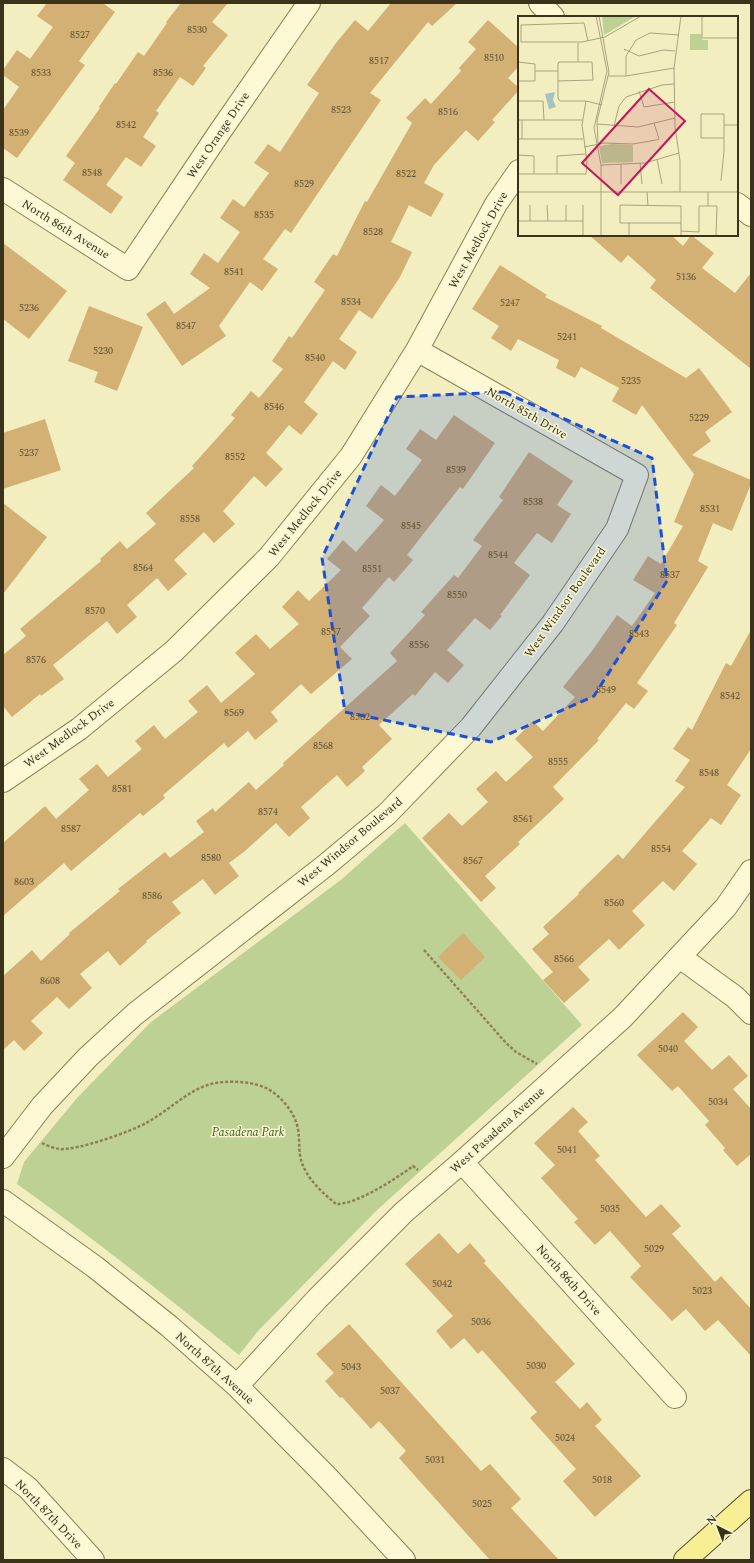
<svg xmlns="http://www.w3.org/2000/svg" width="754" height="1563" viewBox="0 0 754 1563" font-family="Spectral,serif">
  <rect width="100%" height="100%" fill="#f2eec0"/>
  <path fill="#bcd193" d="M405,823l177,202 -206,186 -118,120 -19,24c-73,-59 -146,-117 -222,-171l7,-22 53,-64 74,-76 191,-143z"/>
  <path fill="#d3b073" d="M47,3h56l12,9 -36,49 6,4 -68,93 -14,-10v-38l16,-23 -16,-12v-5l14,-20 13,9 23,-32 -16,-11z
    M181,3h47l-16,19 16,13 -25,31 3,2 -13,18 -13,-9 -24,34 3,2 -16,24 13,9 -15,21 -15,-10 -20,28 17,12 -12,17 -48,-34 12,-17 -9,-7 34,-48 -1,-1 16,-24 1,1 22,-32 6,4 23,-33 -1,-1z
    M391,3h66l-25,23 -4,-4 -58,71 11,7 -90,133 -6,-4 -22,30 15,10 -16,22 -12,-9 -31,44 7,10 -44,30 -36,-52 19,-13 9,13 36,-26 -20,-14 14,-21 14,10 22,-31 -20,-14 13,-19 11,8 25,-34 -15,-10 14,-19 12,8 39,-59 -12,-8 29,-42 19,-23 13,11z
    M488,20l31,28v18l-11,12 11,10v2l-27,30 3,2 -17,19 -12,-11 -32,35 -10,18 20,11 -13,23 -22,-12 -18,37 21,10 -12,25 -28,42 -13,-9 -20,29 18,13 -12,18 -12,-9 -29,41 14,12 -17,21 -12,-10 -23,28 17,16 -17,18 -12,-11 -31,35 12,13 -21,19 -10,-11 -30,28 13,14 -19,17 -11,-13 -30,27 10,12 -20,17 -10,-13 -54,44 11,14 -23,17 -1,-2 -28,23 -9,-11v-51l23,-19 -6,-7 81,-68 -1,-2 20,-18 7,8 29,-25 -10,-11 48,-45 -2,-2 43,-48 -4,-3 20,-24 8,7 24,-29 -11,-8 17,-25 3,2 33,-48 -11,-8 19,-28 4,2 28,-55 2,1 45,-79 -6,-5 19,-20 6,6 30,-33 -2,-3 17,-19 -8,-7z
    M589,235h82l12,11 8,-11 23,18 -12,15 33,25 16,-20v96l-101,-81 6,-8 -28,-25 -7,8z
    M3,243l64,48 -38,48 -26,-20z
    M500,265l47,30 -2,2 57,29 -1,2 85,50 13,-10 33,44 -27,20 6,9 -19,14 59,25v4l-19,47 -19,-8 -15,38 10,6 -34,56 3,2 -40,58 11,8 -14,18 -8,-6 -29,36 2,1 -46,47 11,12 -46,43 2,2 -35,32 11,12 -15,14 -59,-64 27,-25 13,13 26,-24 -12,-13 20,-18 10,11 27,-25 -18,-18 18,-18 10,10 32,-34 -12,-10 29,-36 25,-36 15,11 23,-33 -22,-13 15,-24 13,8 22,-38 -9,-4 20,-48 -52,-69 -6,10 -24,-14 7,-13 -38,-21 -6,11 -19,-10 3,-8 -41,-21 -7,12 -20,-13 8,-12 -27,-17z
    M89,306l54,21 -26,64 -23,-9 4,-10 -30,-11z
    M454,415l41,28 -32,46 -3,-2 -53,68 6,5 -19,22 -5,-5 -27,31 8,8 -30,31 12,12 -41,35 -10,-10 -30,28 7,9 -23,19 -7,-9 -20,17 -4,-5 -61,52 2,3 -22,18 -3,-3 -69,58 -7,-8 -61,53v-73l42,-37 11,13 33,-29 -10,-11 18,-15 11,13 34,-28 -7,-8 19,-16 11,14 33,-27 -10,-11 19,-16 14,18 34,-29 -20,-21 21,-19 14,15 29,-25 -17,-17 16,-17 11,11 32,-31 -14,-11 16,-19 13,12 28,-32 -18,-14 15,-21 14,11 27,-36 -16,-11 14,-20 16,11z
    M45,419l16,51 -58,19v-56z
    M529,452l44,29 -16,24 14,9 -19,29 -15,-10 -23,30 16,12 -30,40 2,1 -12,14 -15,-12 -28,32 17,15 -16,18 -13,-11 -20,24 -2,-2 -34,31 13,14 -30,28 3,4 -18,16 -10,-12 -36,32 9,11 -21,19 -13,-14 -31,28 -16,12 10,13 -24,19 -12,-16 -31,23 9,11 -35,28 1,1 -27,24 -12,-15 -28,23 12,14 -23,21 -12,-12 -26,24 12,12 -19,18 -10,-11 -11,10v-74l29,-26 9,11 29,-27 -1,-1 51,-42 -2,-2 47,-37 5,6 34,-26 -8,-11 17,-13 2,4 34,-30 7,8 28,-25 -1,-2 114,-102 -7,-8 35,-38 -4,-3 33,-37 4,3 24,-32 -9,-6 30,-40 -4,-3z
    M3,503l44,34 -44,57z
    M751,630v119l-24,36 14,10 -20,30 -10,-7 -29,33 15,13 -23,27 -11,-10 -31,30 13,14 -26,25 -10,-11 -31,28 12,13 -26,23 -21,-23 10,-8 -21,-23 17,-15 -6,-7 36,-33 -1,-1 40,-39 5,5 62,-72 -10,-6 15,-21 -17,-11 15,-22 4,3 34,-67 5,3z
    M463,933l22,24 -24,23 -23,-23z
    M683,1012l15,15 -14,14 28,29 17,-15 19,21 -15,13 18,20v45l-14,12 -14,-16 2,-2 -20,-23 4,-4 -31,-35 -6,5 -35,-36z
    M573,1107l15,15 -10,9 22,25 -5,4 51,57 15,-13 20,22 -9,8 43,48 6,-6 30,33v47l-33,-36 -13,11 -19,-22 -14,12 -42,-44 11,-11 -31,-35 -15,14 -21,-23 4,-3 -37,-41 14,-13 -21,-22z
    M439,1233l19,21 12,-11 16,18 -2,2 91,101 -20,18 25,27 7,-7 15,18 -7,6 46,50 -46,41 -32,-36 13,-12 -46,-51 7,-6 -55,-62 -4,4 -14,-16 -13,11 -15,-18 17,-15 -48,-52z
    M349,1324l132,147 9,-7 31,35 -10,9 48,52h-69l-91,-102 7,-7 -27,-30 -8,8 -29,-32 -2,1 -15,-17 9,-8 -18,-19z"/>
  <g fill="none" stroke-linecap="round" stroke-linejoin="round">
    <g stroke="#8c7f56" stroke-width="24">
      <path id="minor" d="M540,3l13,14
        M3,189l125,80 91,-136 90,-130
        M737,204l14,11
        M3,781l76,-52 95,-78 95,-94 82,-101 66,-106 79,-146 23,-33
        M680,957l55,40 16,16
        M3,1157l39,-51 46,-49 47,-43 191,-149 61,-51 84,-87 82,-104 64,-94 20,-54 -220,-125
        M462,1162l213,235
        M3,1201l92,66 74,59 68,60 89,90 78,84
        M237,1386l80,-87 87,-87 58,-50 161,-145 103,-110 25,-36
        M3,1469l25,19 65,72"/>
    </g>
    <g stroke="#5a4b2b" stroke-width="24">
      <path id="major" d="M685,1560l66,-59"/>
    </g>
    <path stroke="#8c7f56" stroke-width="2.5" stroke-dasharray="3 2" stroke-linecap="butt" d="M424,950l82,93 10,9 21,12
      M42,1143c5,3 12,5 17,6 17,2 71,-17 87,-26 21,-11 42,-33 65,-39 16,-4 42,-3 57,5 14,8 27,24 30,40 2,11 0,23 4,34 6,17 21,30 34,41 20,1 61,-26 77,-38l5,4"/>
    <use href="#minor" stroke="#fcf9d4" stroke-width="22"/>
    <use href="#major" stroke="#f8ef95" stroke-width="22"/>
  </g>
  <path fill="#1d4ed8" fill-opacity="0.2" stroke="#1d4ed8" stroke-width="3" stroke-dasharray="8 5" stroke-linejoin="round" d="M504,392l148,66 15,123 -73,115 -103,46 -146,-30 -23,-154 75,-161z"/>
  <g text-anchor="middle" stroke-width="3" stroke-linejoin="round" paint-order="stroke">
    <g font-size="10" fill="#615232">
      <text x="197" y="33">8530</text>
      <text x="80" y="38">8527</text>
      <text x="494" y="61">8510</text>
      <text x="379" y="64">8517</text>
      <text x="41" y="76">8533</text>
      <text x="163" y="76">8536</text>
      <text x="341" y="113">8523</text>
      <text x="448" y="115">8516</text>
      <text x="126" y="128">8542</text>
      <text x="19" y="136">8539</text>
      <text x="92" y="176">8548</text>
      <text x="406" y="177">8522</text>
      <text x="304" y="187">8529</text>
      <text x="264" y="218">8535</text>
      <text x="373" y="235">8528</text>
      <text x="234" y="275">8541</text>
      <text x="686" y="280">5136</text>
      <text x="351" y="305">8534</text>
      <text x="510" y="306">5247</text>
      <text x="29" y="311">5236</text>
      <text x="186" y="329">8547</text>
      <text x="567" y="340">5241</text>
      <text x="103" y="354">5230</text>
      <text x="315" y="361">8540</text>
      <text x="631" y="384">5235</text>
      <text x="274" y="410">8546</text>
      <text x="699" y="421">5229</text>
      <text x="29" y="456">5237</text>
      <text x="235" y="460">8552</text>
      <text x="456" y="473">8539</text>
      <text x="533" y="505">8538</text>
      <text x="710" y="512">8531</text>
      <text x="190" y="522">8558</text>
      <text x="411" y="529">8545</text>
      <text x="498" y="558">8544</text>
      <text x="143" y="571">8564</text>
      <text x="372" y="572">8551</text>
      <text x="670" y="578">8537</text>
      <text x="457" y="598">8550</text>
      <text x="95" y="614">8570</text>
      <text x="331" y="635">8557</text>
      <text x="639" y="637">8543</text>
      <text x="419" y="648">8556</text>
      <text x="36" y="663">8576</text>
      <text x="606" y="693">8549</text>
      <text x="730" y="699">8542</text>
      <text x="234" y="716">8569</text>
      <text x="360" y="720">8562</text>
      <text x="323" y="749">8568</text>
      <text x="558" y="765">8555</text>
      <text x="709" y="776">8548</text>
      <text x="122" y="792">8581</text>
      <text x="268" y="815">8574</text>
      <text x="523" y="822">8561</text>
      <text x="71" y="832">8587</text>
      <text x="661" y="852">8554</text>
      <text x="211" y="861">8580</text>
      <text x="473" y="864">8567</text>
      <text x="24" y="885">8603</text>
      <text x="152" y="899">8586</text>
      <text x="614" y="906">8560</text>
      <text x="564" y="962">8566</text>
      <text x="50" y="984">8608</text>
      <text x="668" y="1052">5040</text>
      <text x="718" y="1105">5034</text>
      <text x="567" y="1153">5041</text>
      <text x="610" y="1212">5035</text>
      <text x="654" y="1252">5029</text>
      <text x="442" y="1287">5042</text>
      <text x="702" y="1294">5023</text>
      <text x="481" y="1325">5036</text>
      <text x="536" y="1369">5030</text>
      <text x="351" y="1370">5043</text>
      <text x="390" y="1394">5037</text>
      <text x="565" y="1441">5024</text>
      <text x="435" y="1463">5031</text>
      <text x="602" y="1483">5018</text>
      <text x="482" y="1507">5025</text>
    </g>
    <g font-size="12" fill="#3b321c" stroke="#f8f6d1">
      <text transform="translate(218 135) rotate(-56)" y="4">West Orange Drive</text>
      <text transform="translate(66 229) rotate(32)" y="4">North 86th Avenue</text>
      <text transform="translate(478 240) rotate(-61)" y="4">West Medlock Drive</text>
      <text transform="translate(527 413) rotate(30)" y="4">North 85th Drive</text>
      <text transform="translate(305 513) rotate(-51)" y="4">West Medlock Drive</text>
      <text transform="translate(565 602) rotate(-55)" y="4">West Windsor Boulevard</text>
      <text transform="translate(69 733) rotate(-36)" y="4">West Medlock Drive</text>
      <text transform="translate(350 842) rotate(-40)" y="4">West Windsor Boulevard</text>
      <text transform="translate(497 1130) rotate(-42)" y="4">West Pasadena Avenue</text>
      <text transform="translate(569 1280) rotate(48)" y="4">North 86th Drive</text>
      <text transform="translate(215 1368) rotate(42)" y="4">North 87th Avenue</text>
      <text transform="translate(49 1514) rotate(46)" y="4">North 87th Drive</text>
    </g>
    <g font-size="12" font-style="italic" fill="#3e5921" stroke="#f8f6d1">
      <text x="248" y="1136">Pasadena Park</text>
    </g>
  </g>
  <g transform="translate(518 16)">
    <rect width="220" height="220" fill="#f2eec0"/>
    <path d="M84,0h34l-32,19zM172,18h11l1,6h6v10h-18zM95,128l20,1v17l-31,1 -3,-17z" fill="#bcd193"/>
    <path d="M37,76l-2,8 3,7 -7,2 -4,-15z" fill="#a4c3c1"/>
    <path fill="none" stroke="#a9a37e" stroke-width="1" d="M78,0l11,55 -13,57 7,37v71M184,0v22h36M70,25l-4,-18 -63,2v17h61l23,-5 36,-21M60,27v19M106,33l15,7 24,-6 12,1M0,46l17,2v17h-17M17,55h23M90,60h18l48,-8M108,60v-20l10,-16 14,-7 29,2M40,65l35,-1 -1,-18h-33l-1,2v34l2,3h26l16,4M121,75l5,16 31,-5M0,85h25l1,19M0,104h64M79,108l41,3 37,-9M206,109h14M96,110l5,-20 7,-9 36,-12 12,-1M0,123h65M4,123v-19M80,127l-1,-22 12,-49 -10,-56M66,131l20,-4 29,1 23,-4 3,-1 -5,-16M0,139l16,1v18M139,143l5,25M122,147l2,21M103,148v20M83,149l44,-2 34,-10M0,158h68l1,-13 -5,-36 4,-24M39,158v-18l29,-2M203,165l3,-30v-37h-23v24h23M0,176h220M129,176l1,14M162,176v-31l-5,-34 -1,-59 7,-52M190,176v14M12,189v16M29,189l1,16M0,205h65M48,205v-16M163,207h-61v-18l61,1v30M163,215l18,1v-26h18l-1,30M65,220v-31M111,220v-13"/>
    <path fill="#c2185b" fill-opacity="0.15" stroke="#c2185b" stroke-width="2" d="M131,73l36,32 -67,74 -36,-32z"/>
    <rect width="220" height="220" fill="none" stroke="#3b321c" stroke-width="2"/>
  </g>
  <rect width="754" height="1563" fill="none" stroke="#3b321c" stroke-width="8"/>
  <g transform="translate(718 1527) rotate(318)" stroke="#f8f6d1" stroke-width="3" paint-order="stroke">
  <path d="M0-3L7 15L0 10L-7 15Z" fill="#3b321c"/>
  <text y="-6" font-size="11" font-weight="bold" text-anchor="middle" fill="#3b321c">N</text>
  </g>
</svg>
